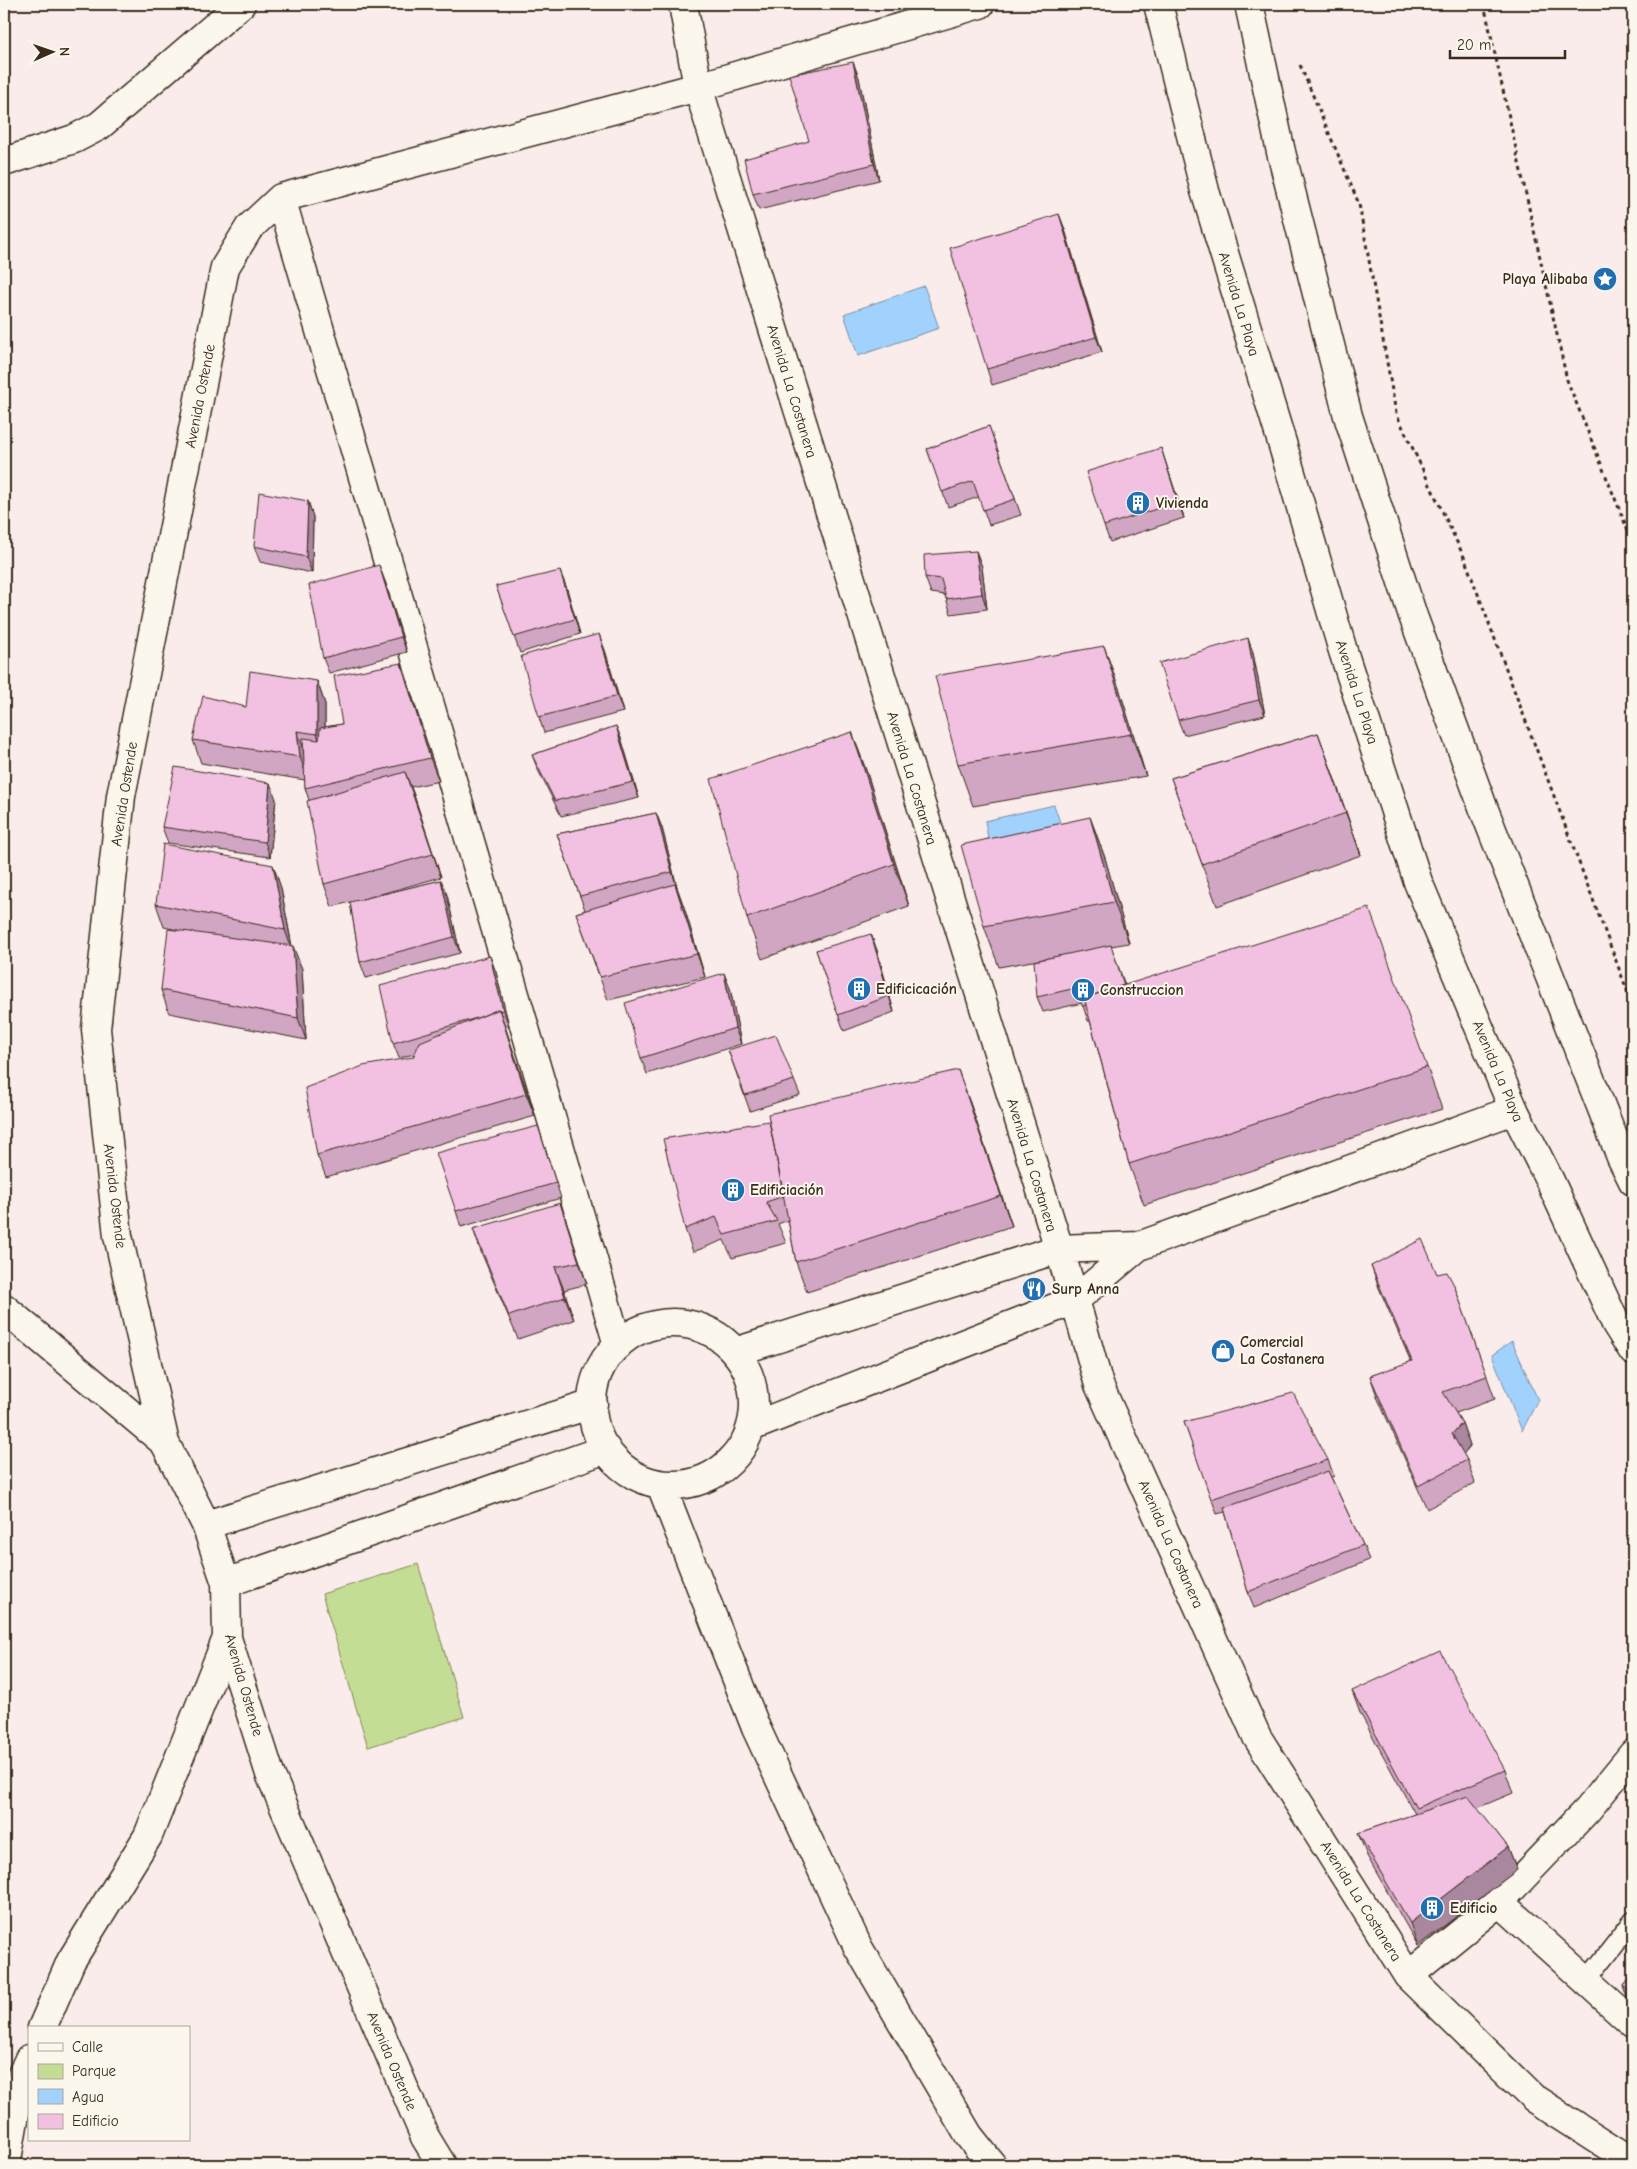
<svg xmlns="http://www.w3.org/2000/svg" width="1637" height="2169" viewBox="0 0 1637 2169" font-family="'Comic Neue',sans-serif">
  <rect width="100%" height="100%" fill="#f9ecea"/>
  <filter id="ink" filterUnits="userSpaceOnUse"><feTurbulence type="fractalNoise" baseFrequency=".02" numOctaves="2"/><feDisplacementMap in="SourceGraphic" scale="10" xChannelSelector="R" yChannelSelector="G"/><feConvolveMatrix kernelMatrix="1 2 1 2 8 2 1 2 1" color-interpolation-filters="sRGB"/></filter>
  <g filter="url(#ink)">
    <path fill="#c4dd94" stroke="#808459" d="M418,1564l46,153 -96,30 -46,-153z"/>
    <path fill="#a1d2fe" stroke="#788fa4" d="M924,286l15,42 -81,28 -14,-42z
      M1054,805l14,40 -76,16 -7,-40z
      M1512,1341l26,59 -16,31 -30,-76z"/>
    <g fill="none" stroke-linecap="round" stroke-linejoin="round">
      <g stroke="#3b2a1e" stroke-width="21">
        <path id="service" d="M1586,1981l47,-60"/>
      </g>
      <g stroke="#3b2a1e" stroke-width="31">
        <path id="minor" d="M683,4l15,83 377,1213 24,85 158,352 151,239 125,122 100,64
          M4,162l70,-23 25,-13 142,-122
          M281,198l337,1147
          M4,1308l161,135
          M592 1404a81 81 0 1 1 162 0a81 81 0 1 1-162 0Z
          M735,1352l323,-103 81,-3 375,-136
          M751,1427l324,-127 64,-54
          M661,1485l95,243 102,219 111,189 23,29
          M206,1525l387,-121
          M226,1583l380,-134
          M1499,1902l134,121
          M1408,1976l91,-74 88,-92 46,-56
          M42,2028l29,-67 77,-125 79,-198
          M6,2165l16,-91 7,-15
          M442,2165l-17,-28 -155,-363 -43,-136 -1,-55 -20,-58 -41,-82 -47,-207 -22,-207 25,-233 104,-529 24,-39 32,-30 417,-111 282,-83"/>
      </g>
      <g stroke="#3b2a1e" stroke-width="31">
        <path id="primary" d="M1158,4l47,187 78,255 60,205 75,231 96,228 36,71 66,143 17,27
          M1249,4l32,148 67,264 65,200 70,191 138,350 12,24"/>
      </g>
      <path stroke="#3b2a1e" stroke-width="3" stroke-dasharray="4 4" stroke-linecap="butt" d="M1484,4l83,376 66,163
        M1300,65l59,139 37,209 68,144 169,449"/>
      <use href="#service" stroke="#fbf7ec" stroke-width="18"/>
      <use href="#minor" stroke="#fbf7ec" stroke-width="28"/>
      <use href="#primary" stroke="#fbf7ec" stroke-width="28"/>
    </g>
    <path fill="#d0a6c2" stroke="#3b2a1e" d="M853,62l6,16 20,102 -120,30 -6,-16 56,-53z
      M1059,214l6,16 37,122 -110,33 -5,-16z
      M989,426l32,89 -32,10 -10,-28 -31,10 -21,-58z
      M1161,448l23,70 -74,24 -6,-16z
      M308,501l5,16 -1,56 -52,-11 -6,-16z
      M976,551l6,16 5,42 -36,5 -6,-19 -14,-2 -6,-16z
      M385,581l22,71 -78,21 -6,-15z
      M496,586h70l14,48 -60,19z
      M605,650l18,62 -79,21 -5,-16z
      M1253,653l12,62 -81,20 -6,-15z
      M401,663l8,23 30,95 -28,6 30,90 -85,24 85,-21 6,15 13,58 -94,25 -6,-16 -10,-60 -18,5 -8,-23 -15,-84 -4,-12v-8l-104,-17 -8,-23 53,-33 71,-26 8,23v23l17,-3z
      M1119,688l27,88 -173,30 -15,-42z
      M616,726l6,15 17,57 -78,18 -23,-46 -6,-15z
      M852,732l15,41 42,133 -147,53 -15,-41z
      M1318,733l43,122 -144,51 -46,-128z
      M276,799l-6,58 -102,-14 -6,-16z
      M656,813l6,15 15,59 7,20 21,70 -97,23 -32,-87 9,-3 -28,-76z
      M1090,817l15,41 24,85 -18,3 14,39 302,82 15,42 -298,96 -15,-41 -39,-143h-2l-6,-18 -39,9 -6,-15 34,-43 -72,13 -15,-41z
      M273,865l8,23 11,58 10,23 4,71 -137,-27 -8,-23 17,-60 -14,-3 -8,-23z
      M816,950h61l17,62 -50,19z
      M496,972l13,54 -4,1 30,89 -209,61 -9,-22 96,-98 1,-3 -15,4 -6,-15z
      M730,988l11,56 -94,30 -6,-16z
      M728,1050l66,30 6,15 -50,16z
      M969,1100l43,126 -205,66 -11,-30 -8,-42 -10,4 8,19 -54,15 -8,-18 -31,12 -8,-23z
      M538,1126l23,72 -100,29 -5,-16z
      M568,1226l19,58 -23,6 10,30 -56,19 -37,-87 -8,-23z
      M1371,1266l66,8 17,11 41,114 -39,14 6,10 8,23 -7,8 4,6 8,23 -48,26 -49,-110 -8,-23 41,-14 -32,-74z
      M1184,1422l144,38 6,16 -3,1 32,68 6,15 -115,48 -6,-16 -23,-80 -8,2z
      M1352,1691l153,79 8,23 -36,15 31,39 9,23 -99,76 -51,-90 -9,-23 57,-19 -55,-101z
      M1633,1974v39l-10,-27z"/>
    <path fill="#a9879e" stroke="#3b2a1e" d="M853,62l6,16 20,102 -5,-16z
      M1059,214l6,16 37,122 -6,-15z
      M1161,448l5,16 18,54 -6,-16z
      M308,501l5,16 -1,56 -6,-16z
      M976,551l6,16 5,42 -5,-15z
      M379,565l6,16 22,71 -6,-15z
      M560,571l6,15 14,48 -5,-15z
      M599,634l6,16 18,62 -6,-16z
      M1248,638l5,15 12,62 -6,-15z
      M1104,646l15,42 27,88 -15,-42z
      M401,663l8,23 30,95 -9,-23z
      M317,681l8,23v53l-8,-23z
      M616,726l6,15 17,57 -6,-16z
      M297,731l9,23 2,26 -8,-23z
      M852,732l15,41 42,133 -15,-42z
      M1318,733l15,41 28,81 -15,-42z
      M405,772l9,23 27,82 -8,-23z
      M270,783l6,16 -6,58 -5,-15z
      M656,813l6,15 15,59 -5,-15z
      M1090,817l15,41 24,85 -15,-41z
      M273,865l8,23 12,65 -8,-23z
      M441,880l6,15 13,58 -6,-16z
      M675,884l9,23 21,70 -8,-23z
      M871,934l6,16 17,62 -5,-16z
      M293,946l9,23 4,71 -8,-22z
      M490,956l6,16 13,54 -6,-16z
      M724,973l6,15 11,56 -6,-16z
      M499,1009l8,23 28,84 -9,-22z
      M958,1070l11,30 43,126 -11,-30z
      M560,1203l8,23 19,58 -8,-22z
      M555,1267l9,23 10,30 -9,-23z
      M1462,1423l8,23 -9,11 -9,-23z
      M1508,1847l9,23 -99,76 -8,-23z"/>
    <path fill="#f2c1e2" stroke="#3b2a1e" d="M853,62l21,102 -121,30 -9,-35 65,-18 -20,-66z
      M1059,214l37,123 -109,32 -37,-121z
      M989,426l26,73 -32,11 -10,-29 -31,11 -15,-43z
      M1161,448l17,54 -74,24 -18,-54z
      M259,492l49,9 -2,56 -52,-11z
      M976,551l6,43 -36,5 -5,-20 -16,-2 -1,-22z
      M379,565l22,72 -78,21 -14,-73z
      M560,571l15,48 -61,18 -18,-51z
      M599,634l18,62 -78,21 -18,-61z
      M1248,638l11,62 -81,20 -19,-57z
      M1104,646l27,88 -173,30 -23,-88z
      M401,663l29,95 -125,30 -2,-50 16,2 1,-12 22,-4 -8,-48z
      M250,671l67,10v53l-20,-3 3,26 -107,-17 10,-44 43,11z
      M616,726l17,56 -78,19 -23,-46z
      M852,732l42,132 -147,54 -36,-139z
      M1318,733l28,80 -144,51 -31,-86z
      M175,767l95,16 -5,59 -103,-15z
      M405,772l28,82 -109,30 -17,-83z
      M656,813l16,59 -92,24 -23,-62z
      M1090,817l24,85 -130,24 -23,-81z
      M163,844l110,21 12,65 -129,-26z
      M441,880l13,57 -94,25 -10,-60z
      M675,884l22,70 -97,23 -24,-64z
      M1369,908l58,159 -298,97 -45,-166z
      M168,929l125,17 5,72 -137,-28z
      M871,934l18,62 -51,19 -22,-65z
      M1111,945l13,40 -40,13 2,7 -4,1 -2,-19 -43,10 -3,-36z
      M490,956l13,54 -4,1v-2l-19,8 -87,26 -13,-57z
      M724,973l11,55 -94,30 -16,-55z
      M499,1009l27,85 -209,61 -12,-67 58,-22 50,-9 7,-15z
      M776,1035l18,45 -49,15 -17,-45z
      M958,1070l43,126 -205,66 -28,-148z
      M769,1121l15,75 -18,6 11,19 -53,14 -8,-18 -31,12 -22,-90z
      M538,1126l18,57 -100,28 -20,-58z
      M560,1203l19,59 -24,5 10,30 -56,19 -36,-87z
      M1422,1239l15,35 10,-2 7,13 33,91 -44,16 19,31 -10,11 15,26 -49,26 -48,-110 42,-15 -41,-95z
      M1293,1393l35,67 -117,39 -27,-77z
      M1328,1471l35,74 -115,47 -24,-84z
      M1440,1651l65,119 -89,38 -64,-117z
      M1468,1796l40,51 -98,76 -52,-90z
      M1633,1974v20l-10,-8z"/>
  </g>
  <defs>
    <g id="sight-disc" transform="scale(1.25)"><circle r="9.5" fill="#1f6fb2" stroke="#fbf7ec"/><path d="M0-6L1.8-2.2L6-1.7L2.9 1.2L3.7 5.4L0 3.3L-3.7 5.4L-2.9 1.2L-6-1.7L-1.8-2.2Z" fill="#fff"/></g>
    <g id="building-disc" transform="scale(1.25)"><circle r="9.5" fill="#1f6fb2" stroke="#fbf7ec"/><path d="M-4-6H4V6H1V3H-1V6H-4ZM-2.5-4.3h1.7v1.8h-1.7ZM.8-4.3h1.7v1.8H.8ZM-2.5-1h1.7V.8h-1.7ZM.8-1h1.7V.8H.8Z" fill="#fff"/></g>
    <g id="restaurant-disc" transform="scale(1.25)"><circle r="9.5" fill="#1f6fb2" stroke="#fbf7ec"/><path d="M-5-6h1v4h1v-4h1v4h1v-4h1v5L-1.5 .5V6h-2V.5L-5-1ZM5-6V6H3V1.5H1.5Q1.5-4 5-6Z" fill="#fff"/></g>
    <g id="shop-disc" transform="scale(1.25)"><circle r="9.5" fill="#1f6fb2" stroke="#fbf7ec"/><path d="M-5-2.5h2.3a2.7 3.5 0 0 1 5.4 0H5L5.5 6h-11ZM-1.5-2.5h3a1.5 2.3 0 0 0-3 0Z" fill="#fff"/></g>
  </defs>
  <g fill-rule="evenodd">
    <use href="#sight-disc" x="1605" y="279"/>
    <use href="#building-disc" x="1138" y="503"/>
    <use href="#building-disc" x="859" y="989"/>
    <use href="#building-disc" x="1083" y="990"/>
    <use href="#building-disc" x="733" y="1190"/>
    <use href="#restaurant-disc" x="1034" y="1289"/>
    <use href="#shop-disc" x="1223" y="1351"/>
    <use href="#building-disc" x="1432" y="1908"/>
  </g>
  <g text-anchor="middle" stroke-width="4" stroke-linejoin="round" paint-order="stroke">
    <g font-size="15" font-weight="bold" fill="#3b2a1e" stroke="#fbf7ec" text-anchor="start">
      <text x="1588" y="284" text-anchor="end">Playa Alibaba</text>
      <text x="1156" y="508">Vivienda</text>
      <text x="876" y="994">Edificicación</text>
      <text x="1100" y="995">Construccion</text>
      <text x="750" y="1195">Edificiación</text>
      <text x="1052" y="1294">Surp Anna</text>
      <text x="1240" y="1347">Comercial<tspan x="1240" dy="17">La Costanera</tspan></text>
      <text x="1450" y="1913">Edificio</text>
    </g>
    <g font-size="15" fill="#3b2a1e" stroke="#fbf7ec">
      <text transform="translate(1239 304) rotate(73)" y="5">Avenida La Playa</text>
      <text transform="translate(792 391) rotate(73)" y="5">Avenida La Costanera</text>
      <text transform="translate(200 396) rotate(-79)" y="5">Avenida Ostende</text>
      <text transform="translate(1357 692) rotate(72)" y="5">Avenida La Playa</text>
      <text transform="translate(912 778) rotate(73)" y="5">Avenida La Costanera</text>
      <text transform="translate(124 794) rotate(-81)" y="5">Avenida Ostende</text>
      <text transform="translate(1498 1071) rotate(67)" y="5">Avenida La Playa</text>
      <text transform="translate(1032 1165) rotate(73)" y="5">Avenida La Costanera</text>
      <text transform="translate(115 1196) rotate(83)" y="5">Avenida Ostende</text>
      <text transform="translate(1171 1544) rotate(66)" y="5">Avenida La Costanera</text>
      <text transform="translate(244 1685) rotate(74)" y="5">Avenida Ostende</text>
      <text transform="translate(1361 1901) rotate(58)" y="5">Avenida La Costanera</text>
      <text transform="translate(392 2061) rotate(67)" y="5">Avenida Ostende</text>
    </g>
  </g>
  <rect width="1637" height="2169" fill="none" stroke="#fbf7ec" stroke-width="20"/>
  <rect x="10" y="10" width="1617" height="2149" fill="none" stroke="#3b2a1e" stroke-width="2" filter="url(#ink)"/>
  <rect x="28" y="2026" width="162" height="115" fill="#fbf7ec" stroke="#aea59a"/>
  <rect x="38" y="2043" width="25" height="8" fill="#fbf7ec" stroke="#aea59a"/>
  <text x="72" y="2052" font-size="15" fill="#3b2a1e">Calle</text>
  <rect x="38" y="2064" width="25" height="15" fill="#c4dd94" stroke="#aea59a"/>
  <text x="72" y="2076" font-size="15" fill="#3b2a1e">Parque</text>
  <rect x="38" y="2089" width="25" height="15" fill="#a1d2fe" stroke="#aea59a"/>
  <text x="72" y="2102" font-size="15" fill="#3b2a1e">Agua</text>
  <rect x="38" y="2114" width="25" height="15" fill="#f2c1e2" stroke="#aea59a"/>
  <text x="72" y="2126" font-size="15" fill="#3b2a1e">Edificio</text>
  <g transform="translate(52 52) rotate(88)" stroke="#fbf7ec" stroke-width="4" paint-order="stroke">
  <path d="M0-4L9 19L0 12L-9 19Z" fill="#3b2a1e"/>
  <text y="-8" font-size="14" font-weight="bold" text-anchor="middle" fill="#3b2a1e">N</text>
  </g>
  <path d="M1450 50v8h115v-8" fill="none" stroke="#3b2a1e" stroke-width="2.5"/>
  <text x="1457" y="50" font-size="15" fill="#3b2a1e" stroke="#fbf7ec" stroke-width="4" paint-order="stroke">20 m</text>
</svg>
